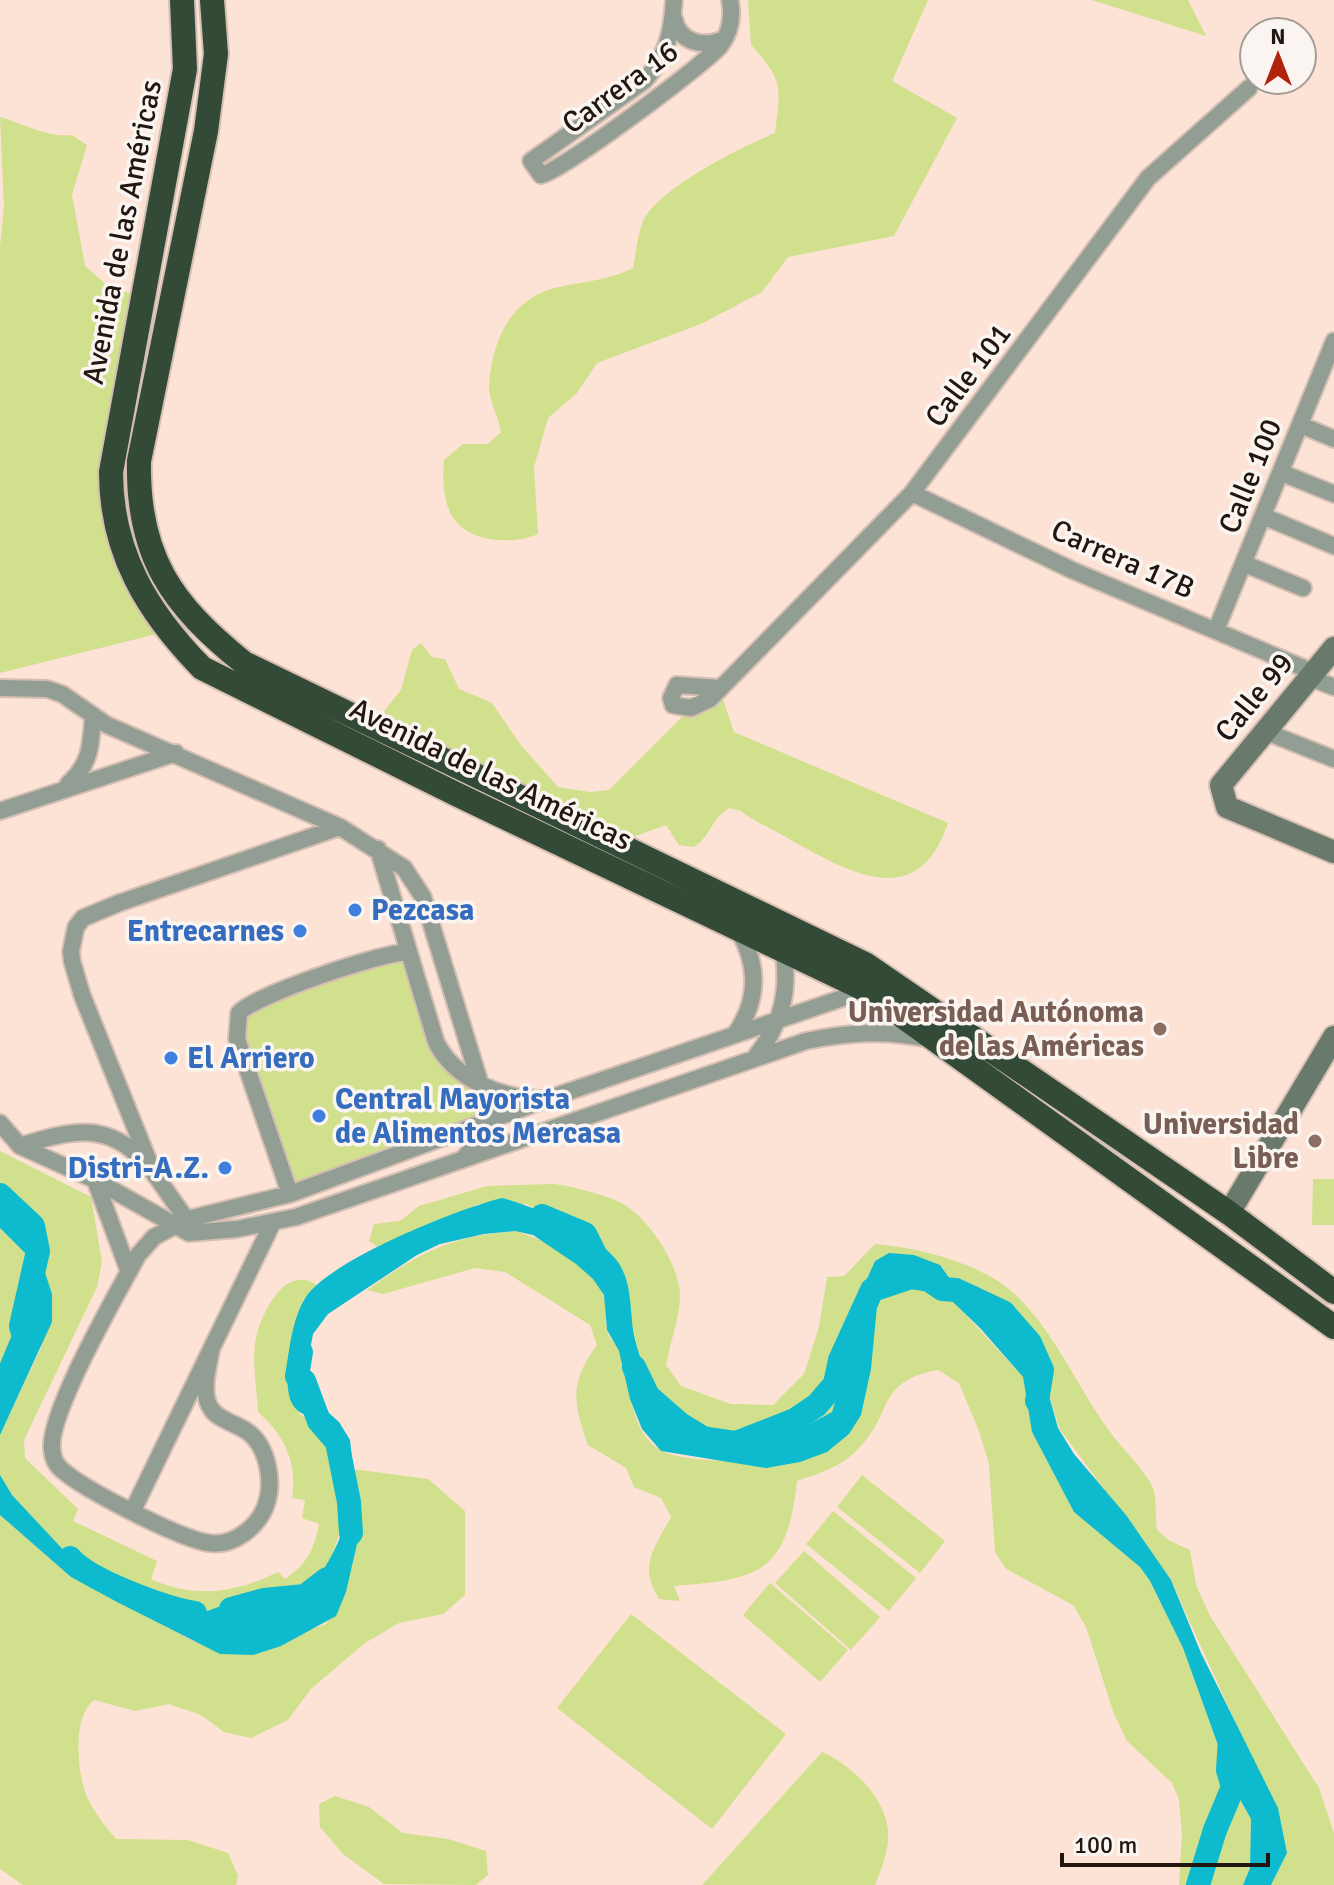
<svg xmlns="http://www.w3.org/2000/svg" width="1334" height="1885" viewBox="0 0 1334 1885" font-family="Signika,sans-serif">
  <rect width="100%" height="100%" fill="#fce3d5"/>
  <path fill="#d1e08c" d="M748,0h180l-36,81 65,37 -63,118 -106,21 -26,35 -61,32 -104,39 -20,30 -29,25 -14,49 4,67c-14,6 -27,7 -43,6 -47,-6 -54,-38 -51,-80l19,-16h25l13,-12c-2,-14 -13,-33 -12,-47 3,-41 19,-83 62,-96 29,-8 55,-7 82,-21 3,-14 4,-30 9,-44 12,-34 100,-77 133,-91 6,-47 8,-53 -24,-88z
    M1092,0h96l18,36z
    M0,117c24,7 48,21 72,18l15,10 -15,50 13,71 24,21 34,10 -32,193 58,141 -169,42v-427l4,-39z
    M421,643l11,14 13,2 14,30 33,14 28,41 38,43 32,5 19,-2 82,-82 28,-20 15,44 214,91c-31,91 -99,49 -159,16 -16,-10 -33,-16 -48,-28l-12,-3c-17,10 -19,29 -35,39l-15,-2 -13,-20 -53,19 -230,-115 2,-19 16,-20 11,-40z
    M409,952l27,90 41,51 14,26 -201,75 -39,-110 -12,-71z
    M0,1151l91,46 11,65 -5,25 -73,153 1,18 53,51 -5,12 84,40 -6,18c44,20 84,14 127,-7l7,7c22,-15 29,-29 34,-55l-17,-6 3,-18 -13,-2c6,-35 -8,-63 -34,-86 -1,-25 -8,-58 0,-82 9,-26 29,-64 59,-45l-14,15 -4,114 29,13 9,15 12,60 -20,64 -24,30 -72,6 -34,12 -34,-7 -67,-29 -29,-22 -58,-61 -11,-20v-41l41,-86 -3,-97 -20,-38 -18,-17z
    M1313,1179h21v46h-22z
    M554,1184c18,2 56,12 71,21 26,17 56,62 55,93 -1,21 -10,45 -14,67l15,21 50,18 42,1 31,-31 15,-47 8,-50 17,-1 31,-32c43,4 87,15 123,37 48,31 77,103 110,148 12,18 31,35 42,53 9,14 4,32 7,48l13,11 20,9 6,35 14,31 109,172 15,45v52h-63l16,-32 -36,-96 -80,-177 -112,-152 -17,-58 -21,-37 -30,-35 -13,-11 -28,-8 -10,-14 -65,-4 -19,42 -7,53 -17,56 -56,30 -40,1 -33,-5 -45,-21 -10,-21 -16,-72 -47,-90 -59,-30h-47l-101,43 -9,-6 5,-17 26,-3 19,-15 68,-20z
    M0,1228l29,29 -8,69 -21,62z
    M515,1231c30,8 75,33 88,63 5,11 1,24 4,36 1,7 9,14 12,21 12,30 9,82 43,100 17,9 58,10 79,10 50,1 66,5 108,-27l28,-127c15,-28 38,-38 65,-18l81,88 9,55 42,80 66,55 10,14 33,67 50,140 18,31 -1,49 -7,17h-64l3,-50 -3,-36 -7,-16 -45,-42 -13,-27 -28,-87 -13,-22 -67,-36 -11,-17 -6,-88 -10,-33 -20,-48 -21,-13c-63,11 -44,44 -80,79 -17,18 -38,24 -61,32 -10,93 -38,98 -123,105l6,15 -21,-2c-21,-34 -5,-50 12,-82l-10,-19 -27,-11 -8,-19 -38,-23c-15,-43 -19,-62 9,-100l-7,-20 -85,-53 -30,-4 -92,26 -16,-4c54,-38 81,-53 148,-59z
    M353,1469l75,10 37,32v84l-22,19 -44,9 -34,20 -54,46 -23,31 -37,18 -27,-6 -23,-17 -32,-11 -34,7 -41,-11c-22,17 -17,73 -7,97 7,15 19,30 29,42l72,1 40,13 10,23 -2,9h-213l-23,-16v-354l71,62 124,65 86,4 27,-16 18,-6c30,-50 39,-97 27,-155z
    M862,1475l83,66 -25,32 -83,-66z
    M833,1511l83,67 -27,33 -83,-67z
    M804,1551l76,66 -29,33 -76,-67z
    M770,1583l78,67 -28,32 -77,-67z
    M631,1614l155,120 -74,95 -155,-121z
    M822,1752c30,13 68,49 66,85 0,16 -7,33 -13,48h-173z
    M335,1796l34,11 34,26 45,6 38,12 2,24 -12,10 -92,-1 -41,-30 -23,-27 -1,-23z"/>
  <path fill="#0dbace" d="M0,1196l18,17 20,38 14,43v28l-52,113v-47l21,-62 8,-69 -29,-29z
    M502,1198c35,9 95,35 116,64 12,18 12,38 14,59 1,16 7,31 11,47 10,44 19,63 69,71 59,10 70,0 120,-27l17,-56 7,-53 19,-42 14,-8 25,2 26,10 10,14 28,8 13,11 30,35 21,37 16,58 16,26 52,61 45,65 30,73 77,155 9,45 -16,32h-28l7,-17 1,-49 -18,-32 -50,-139 -33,-67 -10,-14 -66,-55 -42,-80 -9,-55 -43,-49 -51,-49 -18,-2 -14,5 -12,9 -8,15 -6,63 -10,46 -12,19 -22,18 -27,10 -34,6 -105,-17 -19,-22 -12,-30 -11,-48 -12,-21 -3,-35 -11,-16 -17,-15 -43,-29 -18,-4 -31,3 -44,10 -23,11 -89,59 -15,20 -9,48 7,15 28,25 11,18 10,91 -14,61 -10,24 -55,30 -28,9 -33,-1 -103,-52 -46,-25 -71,-62v-40l12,20 57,61 29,22 67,29 34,7 33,-12 73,-6c21,-27 39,-57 44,-92 1,-12 -6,-30 -8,-42 -3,-11 -4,-25 -13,-34 -13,-14 -34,-9 -39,-33 -5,-25 2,-73 15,-95 20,-38 156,-92 198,-102z"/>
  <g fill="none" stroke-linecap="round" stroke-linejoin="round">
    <path stroke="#0dbace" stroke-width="24" d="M0,1195l33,31 5,25 -17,75 3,11 -24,58
      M542,1216l43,18 13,26
      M301,1352l-4,24 7,5 15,40 18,21 12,60 2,31
      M634,1367l14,29 32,28 23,14 33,5 59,-23 22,-15 18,-21 5,-24 32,-70 39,-13 18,3 13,9 14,1 47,22 27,31 12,27 -5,31
      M70,1558c20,23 95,50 125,55
      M231,1609l33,-9 41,-4 22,-17
      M1198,1885l17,-55 18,-43 -5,-17 2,-31"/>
    <g stroke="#d5beb2" stroke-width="20">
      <path id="street" d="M674,0c-2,33 -7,56 -30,81l-113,80 10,14c18,-2 163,-110 179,-129 11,-14 13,-29 10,-46
        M674,18c5,25 29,30 50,21
        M1301,425l33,14
        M1282,473l52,21
        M912,493l162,78 239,101
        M1263,516l71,30
        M1245,564l58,24
        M1216,630l118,-289
        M1308,677l26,10
        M0,688l47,1 15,5 45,31 233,102 64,41 19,29 68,222 -6,15 -22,25
        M719,688l-42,-3 -6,13 2,7 18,3 19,-9 202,-206 236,-315 101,-90
        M1264,731l70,28
        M68,784c22,-19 23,-38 25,-66
        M0,811l176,-58
        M378,849l58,193c19,38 65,56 105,57
        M736,1033c23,-34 23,-68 2,-103
        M756,1056c26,-33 34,-65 27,-107
        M0,1123l20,23 75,34 94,53 48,-4 59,-12 510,-176c44,-9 80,-11 123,-2
        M20,1146c48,-15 88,-27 126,18
        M95,1180l34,92
        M290,1194l-53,-155 2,-26c16,-18 143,-61 170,-61
        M191,1226l-38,-54 -71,-177 -10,-34 -1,-10 5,-24 7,-9 36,-15 221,-76
        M211,1351c-3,17 -11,44 1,59 8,11 26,14 36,22 20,15 26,50 18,73 -8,22 -33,42 -57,38 -29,-4 -124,-53 -147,-73 -7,-6 -9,-12 -10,-21 -4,-36 66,-157 86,-194l16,-18 34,-18 102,-25 257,-95 319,-109
        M133,1510l140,-288"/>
    </g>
    <g stroke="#d5beb2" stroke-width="26">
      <path id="secondary" d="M1334,648l-113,137 6,22 107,45
        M1229,1213l105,-176"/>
    </g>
    <g stroke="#d5beb2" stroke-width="28">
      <path id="highway" d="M182,0l3,69 -74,403c0,80 36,140 91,196l256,127 408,195 468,337
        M212,0l4,54 -10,77 -67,330c-2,96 33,144 105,202l621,301 364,249 105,79"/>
    </g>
    <use href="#street" stroke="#929d94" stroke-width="16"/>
    <use href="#secondary" stroke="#69796b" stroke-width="22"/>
    <use href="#highway" stroke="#334a37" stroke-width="24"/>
  </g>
  <g fill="#3f7fe0" stroke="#fbf5f1" stroke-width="3">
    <circle cx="355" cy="910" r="8"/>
    <circle cx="300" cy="931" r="8"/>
    <circle cx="171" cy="1058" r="8"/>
    <circle cx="319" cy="1116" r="8"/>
    <circle cx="225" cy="1168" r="8"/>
  </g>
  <g fill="#8d6e63" stroke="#fbf5f1" stroke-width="3">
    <circle cx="1160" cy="1029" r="8"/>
    <circle cx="1315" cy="1141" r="8"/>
  </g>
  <g text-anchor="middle" stroke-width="7" stroke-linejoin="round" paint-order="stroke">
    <g font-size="30" fill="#211610" stroke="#fbf5f1">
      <text transform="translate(620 87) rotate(-36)" y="10">Carrera 16</text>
      <text transform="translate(122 232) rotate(-79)" y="10">Avenida de las Américas</text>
      <text transform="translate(968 375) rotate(-53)" y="10">Calle 101</text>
      <text transform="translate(1250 476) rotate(-68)" y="10">Calle 100</text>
      <text transform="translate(1123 559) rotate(24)" y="10">Carrera 17B</text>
      <text transform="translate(1254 697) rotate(-51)" y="10">Calle 99</text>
      <text transform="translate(491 774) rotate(26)" y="10">Avenida de las Américas</text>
    </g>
    <g font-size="30" font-weight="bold" fill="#366cbe" stroke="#fbf5f1" text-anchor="start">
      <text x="371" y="920">Pezcasa</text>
      <text x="284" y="941" text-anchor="end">Entrecarnes</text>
      <text x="187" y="1068">El Arriero</text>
      <text x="335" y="1109">Central Mayorista<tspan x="335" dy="34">de Alimentos Mercasa</tspan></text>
      <text x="209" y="1178" text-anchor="end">Distri-A.Z.</text>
    </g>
    <g font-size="30" font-weight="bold" fill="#785e54" stroke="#fbf5f1" text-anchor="end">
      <text x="1144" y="1022">Universidad Autónoma<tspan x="1144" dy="34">de las Américas</tspan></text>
      <text x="1299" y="1134">Universidad<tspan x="1299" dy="34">Libre</tspan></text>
    </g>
  </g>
  <g transform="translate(1278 56)"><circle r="38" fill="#fbf5f1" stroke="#a49c97" stroke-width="2"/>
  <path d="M0-6L14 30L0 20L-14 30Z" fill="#b0220a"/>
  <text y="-12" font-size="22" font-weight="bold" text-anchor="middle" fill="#211610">N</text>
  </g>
  <path d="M1062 1853v12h206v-12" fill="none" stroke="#211610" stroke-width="4"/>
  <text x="1074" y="1853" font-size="24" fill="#211610" stroke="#fbf5f1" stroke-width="6" paint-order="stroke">100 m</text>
</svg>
